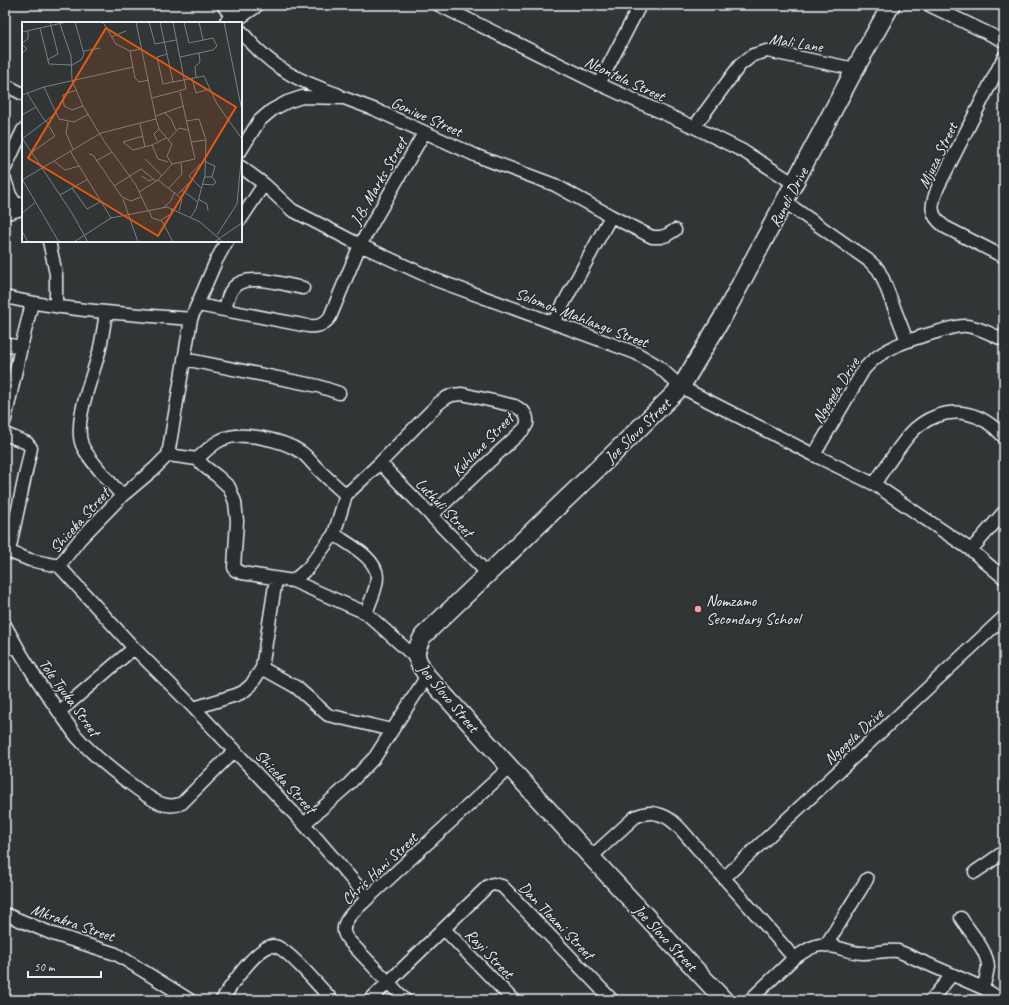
<svg xmlns="http://www.w3.org/2000/svg" width="1009" height="1005" viewBox="0 0 1009 1005" font-family="Caveat,sans-serif">
  <rect width="100%" height="100%" fill="#323536"/>
  <filter id="ink" filterUnits="userSpaceOnUse"><feTurbulence type="fractalNoise" baseFrequency=".025" numOctaves="2"/><feDisplacementMap in="SourceGraphic" scale="8" xChannelSelector="R" yChannelSelector="G"/><feConvolveMatrix kernelMatrix="1 2 1 2 8 2 1 2 1" color-interpolation-filters="sRGB"/></filter>
  <g filter="url(#ink)">
    <g fill="none" stroke-linecap="round" stroke-linejoin="round">
      <g stroke="#e8f1f8" stroke-width="15">
        <path id="street" d="M223,5l13,18
          M439,5l160,79 95,43 49,24 52,33
          M929,5l75,36
          M241,31c13,16 31,33 49,43 15,9 33,15 49,21
          M1004,57l-66,130c-7,18 -10,27 7,40l59,30
          M599,84l41,-79
          M5,85l18,9
          M694,127l46,-62 13,-10 14,-4 88,18
          M241,150l18,-29 13,-11 15,-8 15,-5 42,1 32,12 101,46 78,29 56,31 41,21h9l6,-2 8,-5
          M241,167l23,17 28,26 68,35 76,35 200,73 22,13 23,21 133,68 60,29 97,66 33,28
          M5,168l18,-38
          M5,180l5,15 8,13
          M785,202l83,58 10,9 5,10 24,62
          M241,219l23,-35
          M49,241l7,33v32
          M5,297c61,14 124,17 186,22
          M198,305l110,21c10,1 16,-1 22,-9l30,-72 64,-112
          M225,310c2,-8 3,-17 9,-23 13,-15 52,-2 69,1
          M106,312c-2,14 -4,27 -7,40 -6,24 -26,70 -17,93 7,16 28,36 40,51
          M553,323l58,-107
          M5,344l16,3
          M184,359l134,27 21,7
          M5,420l16,-73 11,-44
          M5,434l22,9 4,5 -22,103
          M168,455l29,4 8,8 12,9 12,11 6,15 2,19 -3,46 1,3 7,3 51,8 73,32 50,45
          M814,455l50,-86c20,-23 48,-30 76,-38 8,-2 18,-6 27,-5 12,1 26,9 37,14
          M197,459c7,-6 15,-15 24,-19 20,-10 62,0 80,12 6,4 10,10 15,15 10,10 20,19 30,28
          M380,463l108,111
          M874,484c12,-17 23,-35 36,-50 14,-16 37,-25 58,-20 14,3 27,13 36,23
          M334,534c14,10 43,24 43,43 0,12 -7,25 -11,36
          M5,550l25,10 29,6
          M971,550l33,-38
          M59,566l75,82 60,60 110,116 64,74
          M59,566l21,-27 42,-43 32,-27 14,-14 23,-136 25,-58 11,-20
          M293,581l15,-13 26,-34 12,-39 34,-32 59,-60 7,-5 6,-3 10,-1 53,12 8,5 3,4 1,4v5l-3,5 -93,87
          M5,625c18,34 39,67 62,98 4,5 7,11 11,15 17,19 37,35 58,50 14,10 29,23 46,15l53,-53
          M5,650l11,-4
          M262,668l34,19 32,28 64,15
          M194,708l42,-13 7,-3 8,-7 11,-17 14,-89
          M59,712l75,-64
          M304,824l43,-38 28,-29 52,-81
          M591,857l44,-40c8,-4 16,-6 26,-2 14,4 26,22 36,33 33,36 65,73 97,110l-44,42
          M975,872l29,-20
          M724,878l280,-261
          M5,914l48,20 63,20 74,46
          M961,918c8,13 27,33 27,49 -1,7 -3,15 -5,21
          M444,929l69,71
          M826,945l41,-66
          M794,958c7,-4 14,-10 22,-12 13,-5 33,8 48,7 12,0 22,-3 34,-2l85,37 19,12
          M222,1000c8,-13 36,-56 52,-54 13,1 47,43 58,54
          M370,1000l118,-114 5,-2 9,2 110,114
          M405,1000l-54,-57c-3,-3 -6,-7 -7,-11 -2,-14 16,-25 24,-34l141,-130
          M931,1000l20,-24"/>
      </g>
      <g stroke="#e8f1f8" stroke-width="20">
        <path id="secondary" d="M228,23l26,-18
          M5,211l18,-5
          M724,1000l-133,-143 -164,-181c-11,-18 -15,-20 -4,-40l191,-183 67,-66 43,-72 131,-246 36,-64"/>
      </g>
      <use href="#street" stroke="#2a2d2e" stroke-width="12"/>
      <use href="#secondary" stroke="#2a2d2e" stroke-width="17"/>
    </g>
  </g>
  <circle fill="#ff9aa2" stroke="#2a2d2e" stroke-width="1.5" cx="698" cy="609" r="4"/>
  <g text-anchor="middle" stroke-width="3" stroke-linejoin="round" paint-order="stroke">
    <g font-size="16" fill="#e8f1f8" stroke="#2a2d2e">
      <text transform="translate(796 42) rotate(9)" y="6">Mali Lane</text>
      <text transform="translate(625 78) rotate(25)" y="6">Ntontela Street</text>
      <text transform="translate(427 116) rotate(24)" y="6">Goniwe Street</text>
      <text transform="translate(937 155) rotate(-64)" y="6">Mjuza Street</text>
      <text transform="translate(378 181) rotate(-60)" y="6">J.B. Marks Street</text>
      <text transform="translate(788 197) rotate(-62)" y="6">Runeli Drive</text>
      <text transform="translate(582 317) rotate(21)" y="6">Solomon Mahlangu Street</text>
      <text transform="translate(835 390) rotate(-58)" y="6">Ngogela Drive</text>
      <text transform="translate(637 430) rotate(-44)" y="6">Joe Slovo Street</text>
      <text transform="translate(482 444) rotate(-46)" y="6">Kuhlane Street</text>
      <text transform="translate(445 507) rotate(46)" y="6">Luthuli Street</text>
      <text transform="translate(79 520) rotate(-48)" y="6">Shiceka Street</text>
      <text transform="translate(70 697) rotate(54)" y="6">Tole Tyuka Street</text>
      <text transform="translate(449 697) rotate(50)" y="6">Joe Slovo Street</text>
      <text transform="translate(853 736) rotate(-43)" y="6">Ngogela Drive</text>
      <text transform="translate(286 781) rotate(47)" y="6">Shiceka Street</text>
      <text transform="translate(379 868) rotate(-43)" y="6">Chris Hani Street</text>
      <text transform="translate(557 920) rotate(46)" y="6">Dan Tloami Street</text>
      <text transform="translate(73 922) rotate(19)" y="6">Mkrakra Street</text>
      <text transform="translate(666 937) rotate(47)" y="6">Joe Slovo Street</text>
      <text transform="translate(490 953) rotate(46)" y="6">Rayi Street</text>
    </g>
    <g font-size="16" fill="#e8f1f8" stroke="#2a2d2e" text-anchor="start">
      <text x="706" y="606">Nomzamo<tspan x="706" dy="18">Secondary School</tspan></text>
    </g>
  </g>
  <g transform="translate(22 22)">
    <rect width="220" height="220" fill="#323536"/>
    <path fill="none" stroke="#7b8084" stroke-width="1" d="M81,0l13,22 14,7M127,0l6,22 21,-4M138,0l13,60M177,0l4,18M202,0l18,89M38,2l11,32 1,24 11,26 21,35 32,44 12,26M18,6l9,36 23,1 9,-5 3,-6 -9,-32M0,10l45,-10M89,15l15,-6M0,21l6,-4v-8M0,22l5,5 -5,4M120,27l-12,2 5,27 4,4 10,-2M62,29l16,-3M145,32l-10,3 6,27 41,-8 13,28 25,35M158,35l33,-7 4,-4 -4,-8 -24,5 -5,-21M25,38l11,-6 -8,-32M174,55l-1,-10 5,-5 -1,-9M170,56l4,15 13,-4M22,65l15,32 15,3 15,-8M54,68l-13,5 1,11 8,4 11,-4M158,70l15,67M5,71l18,28M0,73l22,-8 89,-20M130,76l34,-9 -13,-67M142,90l7,7 5,11M0,93l14,-8M134,94l27,-10M134,97l3,10 13,15 -5,12 5,8M164,99l13,-2 7,21 -1,35 -9,34 -5,8M46,100l-2,11 7,16M118,102l5,23M121,114l-20,6 10,8 19,-5 14,-7M0,116l50,75 16,29M0,117l33,-25M146,118l11,-12 9,2M135,119l-3,-7 5,-5M169,120l15,-2M130,123l6,14 10,3M48,129l41,67M10,130l23,-16 -9,-15M67,132l4,1 29,42 9,4 10,-4M123,137l17,17M32,139l11,9 14,-4M74,139l16,-9M178,142l-11,12 12,12M120,154l7,5 4,-2M183,155h7l3,-11 -9,-4M0,157l37,63M0,158l79,-47 55,-14 -20,-97M136,158l24,19 -3,12M180,162l11,1 3,-3 -4,-5M92,164l27,-17 15,12M50,166l15,21 15,-8M147,166l13,-14 -1,-11M160,168l16,12M117,170l19,-12 14,-16 23,-5M156,172l14,-14M38,173l28,-16M101,177l15,43M176,177l9,5 1,7M142,185l6,-5 5,-10M127,189l3,7 10,3 11,21M0,191l14,-11M139,198l10,-6 1,-6M0,209l6,11M195,213l20,-31 5,-53M52,220l37,-24 56,-11 33,15 23,20M192,220l28,-19"/>
    <path fill="#e8590c" fill-opacity="0.15" stroke="#e8590c" stroke-width="2" d="M84,6l130,79 -78,129 -130,-78z"/>
    <rect width="220" height="220" fill="none" stroke="#e8f1f8" stroke-width="2"/>
  </g>
  <rect width="1009" height="1005" fill="none" stroke="#2a2d2e" stroke-width="20"/>
  <rect x="10" y="10" width="989" height="985" fill="none" stroke="#e8f1f8" stroke-width="1.5" filter="url(#ink)"/>
  <path d="M28 971v6h73v-6" fill="none" stroke="#e8f1f8" stroke-width="2"/>
  <text x="34" y="971" font-size="12" fill="#e8f1f8" stroke="#2a2d2e" stroke-width="3" paint-order="stroke">50 m</text>
</svg>
